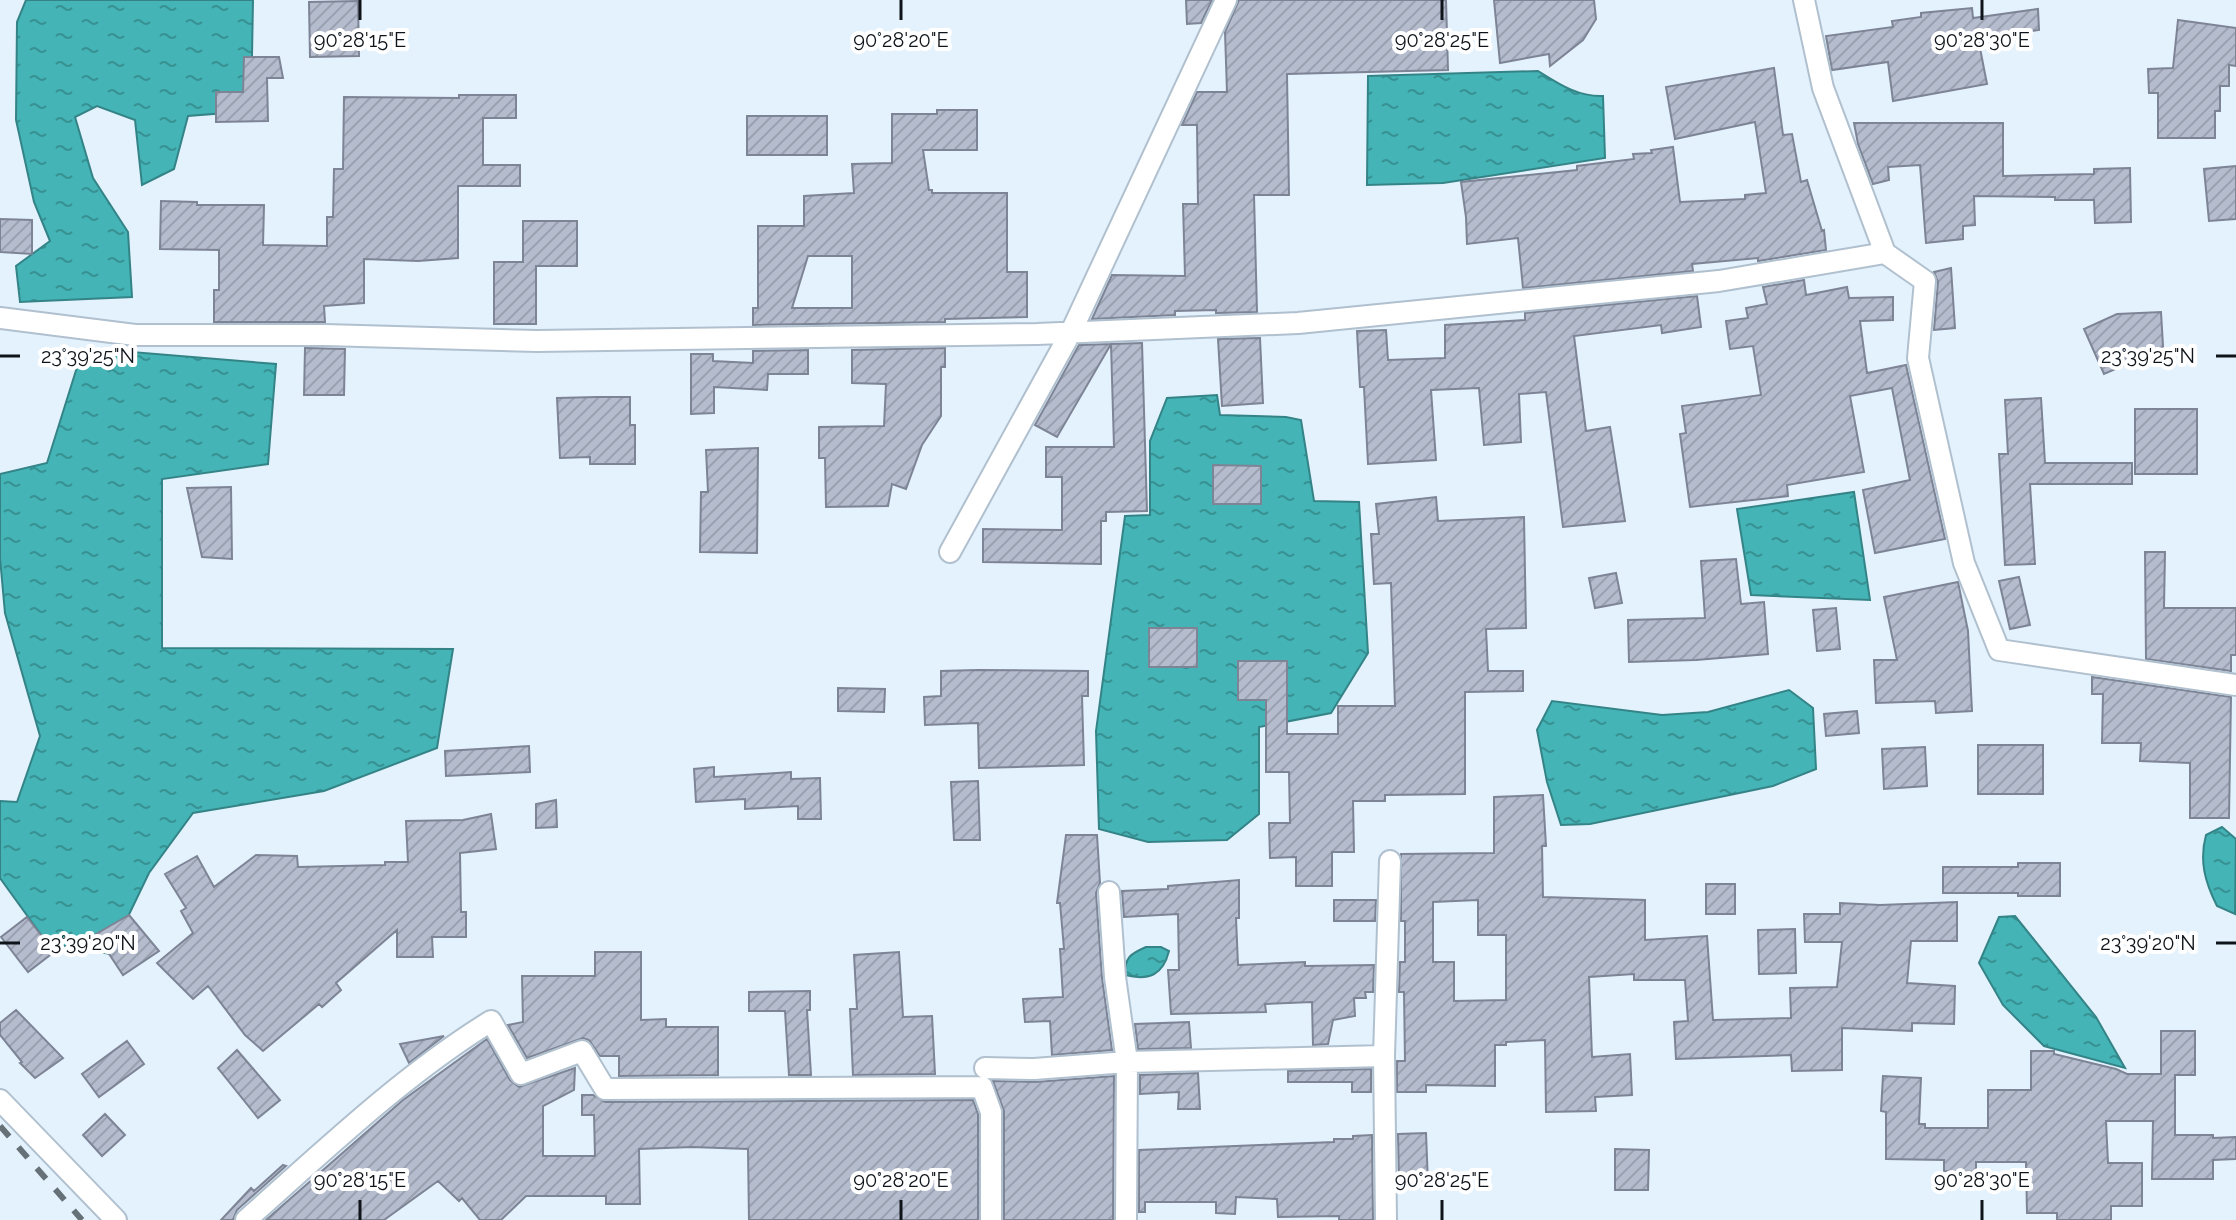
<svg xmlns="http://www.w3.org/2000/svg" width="2236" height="1220" viewBox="0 0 2236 1220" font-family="Raleway,sans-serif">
  <defs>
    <pattern id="water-ripples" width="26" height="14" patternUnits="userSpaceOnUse" patternTransform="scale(2)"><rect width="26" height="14" fill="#44b4b6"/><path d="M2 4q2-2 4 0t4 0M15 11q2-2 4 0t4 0" fill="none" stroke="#379193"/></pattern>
    <pattern id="building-hatch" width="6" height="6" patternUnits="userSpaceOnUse" patternTransform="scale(2)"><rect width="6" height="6" fill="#b4bcce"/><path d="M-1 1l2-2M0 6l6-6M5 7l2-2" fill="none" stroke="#9aa1b0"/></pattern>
  </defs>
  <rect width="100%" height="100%" fill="#e4f2fd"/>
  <path fill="url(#water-ripples)" stroke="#348487" stroke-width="2" d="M26,0h227l-2,111 -63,5 -14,53 -32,16 -7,-65 -38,-14 -22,11 18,61 35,54 4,65 -112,5 -4,-36 34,-25 -16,-39 -18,-82 1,-98z
    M1538,71c21,13 40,26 65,25l2,62 -162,25 -76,2 1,-109z
    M83,348l193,16 -8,100 -106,15v169l291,1 -16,99 -113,43 -131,22 -44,60 -39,81 -63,-11 -47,-65v-77l17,1 23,-66 -35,-123 -5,-55v-84l47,-11z
    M1217,395l3,20 66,2 15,3 13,81 45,1 9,151 -37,60 -72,14v87l-32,26 -79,2 -49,-13 -3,-98 29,-215 25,-1v-74l17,-43z
    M1854,492l16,108 -119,-5 -14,-86z
    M1789,690l24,18 3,61 -43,17 -183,38 -29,1 -14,-43 -10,-52 15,-29 110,14 46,-3z
    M2222,827l14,12 -1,75 -18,-8c-12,-24 -18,-45 -11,-71z
    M2015,916l81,101 29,51 -81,-22 -41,-41 -24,-42 20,-46z
    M1146,947h15l8,4c-6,24 -20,30 -44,24 0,-18 5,-21 21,-28z"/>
  <path fill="url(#building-hatch)" stroke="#7d8495" stroke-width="2" fill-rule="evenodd" d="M1186,0h26l-11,23 -14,1z
    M1239,0h207l2,70 -161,4 2,121h-35l3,117 -41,1v-3l-41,1v4l-83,4 20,-44 73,1 -2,-72h15l-1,-79h-15l15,-33h30l-2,-60z
    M1494,0h100l2,19 -13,21 -33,26 -1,-12 -49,9z
    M358,1l1,55 -49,1 -1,-55z
    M1972,8l1,10 65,-9 1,21 -61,8 9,46 -94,17 -5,-39 -56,8 -6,-34 67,-9 -1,-6 29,-4v-4z
    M2178,20l58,8v38l-7,-1v21h-9v25h-5v27h-57v-45h-9l-1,-24 25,-1z
    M244,57h35l4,21h-16l1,43 -52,1v-30h27z
    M1774,68l9,67 9,-1 9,48 6,-2 15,51 2,-1 2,20 -68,11v-3l-66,6 1,7 -170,17 -5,-50 -51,6 -1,-27 -5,-35 116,-12v-4l57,-7 -1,-5 19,-1 -1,-3 22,-3 7,55 65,-3v-4l21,-2 -11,-71 -80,17 -9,-52z
    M459,95h57v23h-33v47h37v21h-62v72l-40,3 -54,-2v44l-40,3 1,16h-111v-32h5v-40l-59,-1 1,-48 36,1v3h67l-1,40 64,1v-29h6l1,-48h9l1,-72 115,1z
    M937,110h40v40h-54l6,40h3v3h75v79h20v45l-82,2v3l-192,3v-17h5v-82h46v-30l50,-3 -2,-29 40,-1v-49h45zM808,256h44v52h-60z
    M747,116h80v39h-80z
    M1854,123h149v53l91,-2v-5l36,-1 1,54 -36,1 -1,-23h-39v-3l-81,-1 1,29 -12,1v13l-37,4 -6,-78 -32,2 1,13 -16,4 -15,-40z
    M2236,166v53l-27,2 -5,-52z
    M0,219l32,1v34l-32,-2z
    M523,221h54v45h-41v58h-42v-62h29z
    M1951,268l4,60 -21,2 4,-48 -4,-10z
    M1804,280l2,15 41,-8 2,11 44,-1v23l-33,1 7,52 39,-8 39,174 -70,14 -12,-63 47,-10 -18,-92 -42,8 14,76 -77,13 1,11 -98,11 -10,-73 6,-1 -4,-27 79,-11 -8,-49 -23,3 -4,-28 22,-3 -2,-10 21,-4 -4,-17z
    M1697,296l4,31 -39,6 -1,-8 -87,11 12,95 24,-4 15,94 -62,6 -17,-135 -27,2 2,48 -37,3 -5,-57 -48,2 5,70 -68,4 -4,-77h-4l-3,-56 29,-1 2,30 57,-2v-33l80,-5v-7z
    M2161,312l3,51 -37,1 -23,10 -20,-45 33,-15z
    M1260,338l3,65 -41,3 -4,-67z
    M1142,343l5,168 -41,1v9h-5v43l-118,-2v-33l79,1v-53h-16v-30h68l-3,-103z
    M1111,344l-54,93 -22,-12 44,-80z
    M305,348l40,1 -1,46h-40z
    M945,348v19h-4v49l-19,29 -16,44 -14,-5 -4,22 -62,1 -1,-49h-6v-31l65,-1 2,-42 -34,-1v-33z
    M808,350v24h-40l-1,16 -53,-3v26l-23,1v-60h22v7l40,2v-12z
    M597,397h33v28h5v39h-45v-7l-30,1 -3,-60z
    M2041,398l4,65h87v21h-102l5,80 -30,1 -6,-111h9l-3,-54z
    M2135,409h62v65h-62z
    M758,448l-1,105 -57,-1 1,-60h7l-2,-42z
    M1213,465l48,1v38h-48z
    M231,487l1,72 -30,-2 -15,-69z
    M1436,497l2,24 86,-4 2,111 -40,1 2,42h35v20l-58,1v102l-80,1v6h-32l1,51h-22v34h-36v-29l-26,1 -1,-35h21l-1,-51h-23v-72h-28v-39h49v73h51v-28h57l-4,-123 -17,1 -3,-50h8l-3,-30z
    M2145,552h20l-1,56h72v47h-5v16l-85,-12z
    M1736,559l5,45 23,-2 4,52 -72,6 -67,2 -1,-42 77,-2 -4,-57z
    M1616,573l6,30 -27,5 -6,-30z
    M2019,577l11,48 -20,4 -11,-48z
    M1958,582l10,49 4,80 -36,2 -1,-12 -59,2 -2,-43h23l-13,-63z
    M1836,608l4,41 -23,2 -4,-41z
    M1149,628h48v39h-48z
    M977,670l111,1v25h-6l2,69 -105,3 -1,-45 -53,2 -1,-28 17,-1v-25z
    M2092,677l139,20 -2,121h-39v-55l-50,-2 1,-18h-39l1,-49h-11z
    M838,688l47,1 -1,23 -46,-1z
    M1857,711l2,22 -33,3 -2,-22z
    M1978,745h65v49h-65z
    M529,746l1,26 -84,4 -1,-25z
    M1925,747l2,39 -43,3 -2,-40z
    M714,767v10l77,-5v7l29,-1 1,41h-23v-13l-53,3v-10l-49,3 -2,-33z
    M978,781l2,59h-26l-3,-58z
    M1543,795l3,51h-4l1,51 102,3v40l62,-4 6,84 78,-2 -1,-30 47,-1 5,-45h-37l-1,-28h36v-11l40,2 77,-3v39h-46l-4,42 48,3 -1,38 -42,-1v8l-70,-3v42l-50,1 -1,-16 -115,4 -2,-37 14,-1 -3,-41h-51v-6l-45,3 3,80 38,-3 2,41 -37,2 1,14 -50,1 -1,-72 -39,2v3h-11v41l-69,-1v7h-29v-31h8l-1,-69h-5l1,-30h5v-41h-4v-67l93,-1v-56zM1478,900v35h28v65l-52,1v-39h-21v-60z
    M556,800l1,27 -21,1v-24z
    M491,814l5,35 -36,4 1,59h5v25h-34l1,20h-36v-27l-61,53 5,7 -19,17 -3,-3 -56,47 -18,-16 -37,-49 -15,13 -36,-36 36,-30 -12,-22 5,-3 -21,-34 32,-18 17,31 42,-32 41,1 1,11 87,-2v-3h23l-2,-41 57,-1z
    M1066,835h31l3,48 -4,10 6,85 10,72 -60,5 -2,-34 -25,1 -2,-23 40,-2 -3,-48h4l-4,-46h-3z
    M2018,863h42v33h-42v-3h-75v-26h75z
    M1239,880v38h-3l2,47 67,-3v4l69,-1 -1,27h-8l1,6h-12l1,18 -22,4 -5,24 -15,1 -1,-43 -47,2 1,8 -95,2 -3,-44h11l-1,-56 -54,3 -2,-26 46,-2v-3z
    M1706,884h29v30h-29z
    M1334,900h42l-1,21h-41z
    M129,915l30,36 -36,24 -27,-41z
    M27,917l27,35 -26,20 -27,-35z
    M1795,929l1,44 -37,1 -1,-44z
    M595,952h46v68l25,-1v8h52v48l-99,1v-20h-19l-11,-16 -6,-2 -56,20 -19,-33 15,-3 -1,-46h73z
    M899,952l4,65 29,-1 3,58 -82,1 -3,-66h7l-3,-54z
    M810,991v19h-3l4,65h-22l-4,-64h-36v-19z
    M16,1010l47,48 -28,20 -15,-15 2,-1 -22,-27v-12z
    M1189,1022l2,26 -53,1 -3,-25z
    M2161,1031h34v44h-20v60h38v3l23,-1v22l-23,1v19h-61l1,-58h-47l2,42h34v43h-31v14h-54v-7h-30l-1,-51h-50v10l-32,-1v-11l-58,-1v-47l-5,-1 2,-35 38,2 -2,46h6v4h63v-38h43v-39h23v3l62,15 11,5h34z
    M444,1036l-35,27 -9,-19z
    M487,1039l23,41 9,7 56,-19 -1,22 -31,16v50h52l-1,-41h-12v-20h11l12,7 368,-2 5,14v106h-229l-1,-71 -56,-2 -53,2 1,55h-34v-8h-80l-25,24h-21l-18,-22 -3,3 -21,-20 -54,39h-118l137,-120z
    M127,1041l17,23 -45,33 -17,-23z
    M237,1050l43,50 -22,18 -40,-50z
    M1371,1069v23h-19v-10h-64v-11z
    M1198,1073l2,36h-22l1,-17 -39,2v-19z
    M1114,1076l-1,144h-109v-109l-11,-30 42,1z
    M105,1114l20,21 -23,21 -19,-21z
    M1426,1133l2,50h-29l-1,-49z
    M1372,1135l1,85h-34v-4l-61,1 -1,-18 -41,-2 -1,17 -19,-1v-11h-71v10h-6v-62l195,-8v-3h19v-3z
    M1615,1149l34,1 -1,40h-33z
    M283,1165l3,1 -49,44 -4,10h-12l30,-32 3,3z"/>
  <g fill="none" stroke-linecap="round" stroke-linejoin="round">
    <g stroke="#b0c0ce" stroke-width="24">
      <path id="street" d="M1885,253l40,28 -7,77 46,205 35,87 237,35
        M0,318l135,17h190l212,6 500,-7 261,-11 421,-42 166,-28 -62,-165 -19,-88
        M950,552l121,-220 155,-332
        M985,1068l49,1 93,-7 -12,-85 -6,-85
        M0,1100l116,120
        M246,1220c78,-69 156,-144 245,-199l30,53 61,-23 23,38 377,-2 9,25v108
        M1126,1220l1,-158 257,-6
        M1386,1220l-2,-164 6,-195"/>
    </g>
    <use href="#street" stroke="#fff" stroke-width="20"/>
    <path stroke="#667077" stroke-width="6" stroke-dasharray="14 14" stroke-linecap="butt" d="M0,1126l82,94"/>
  </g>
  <path fill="none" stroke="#0e1419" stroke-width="3" d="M360,0v20M901,0v20M1442,0v20M1982,0v20M0,356h20M2216,356h20M0,943h20M2216,943h20M360,1200v20M901,1200v20M1442,1200v20M1982,1200v20"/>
  <g font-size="20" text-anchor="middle" fill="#0e1419" stroke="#fff" stroke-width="8" stroke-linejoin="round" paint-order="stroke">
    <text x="360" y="47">90°28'15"E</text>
    <text x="901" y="47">90°28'20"E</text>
    <text x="1442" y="47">90°28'25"E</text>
    <text x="1982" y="47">90°28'30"E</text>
    <text x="88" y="363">23°39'25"N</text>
    <text x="2148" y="363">23°39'25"N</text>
    <text x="88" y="950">23°39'20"N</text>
    <text x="2148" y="950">23°39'20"N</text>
    <text x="360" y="1187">90°28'15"E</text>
    <text x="901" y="1187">90°28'20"E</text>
    <text x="1442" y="1187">90°28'25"E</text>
    <text x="1982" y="1187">90°28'30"E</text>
  </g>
</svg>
